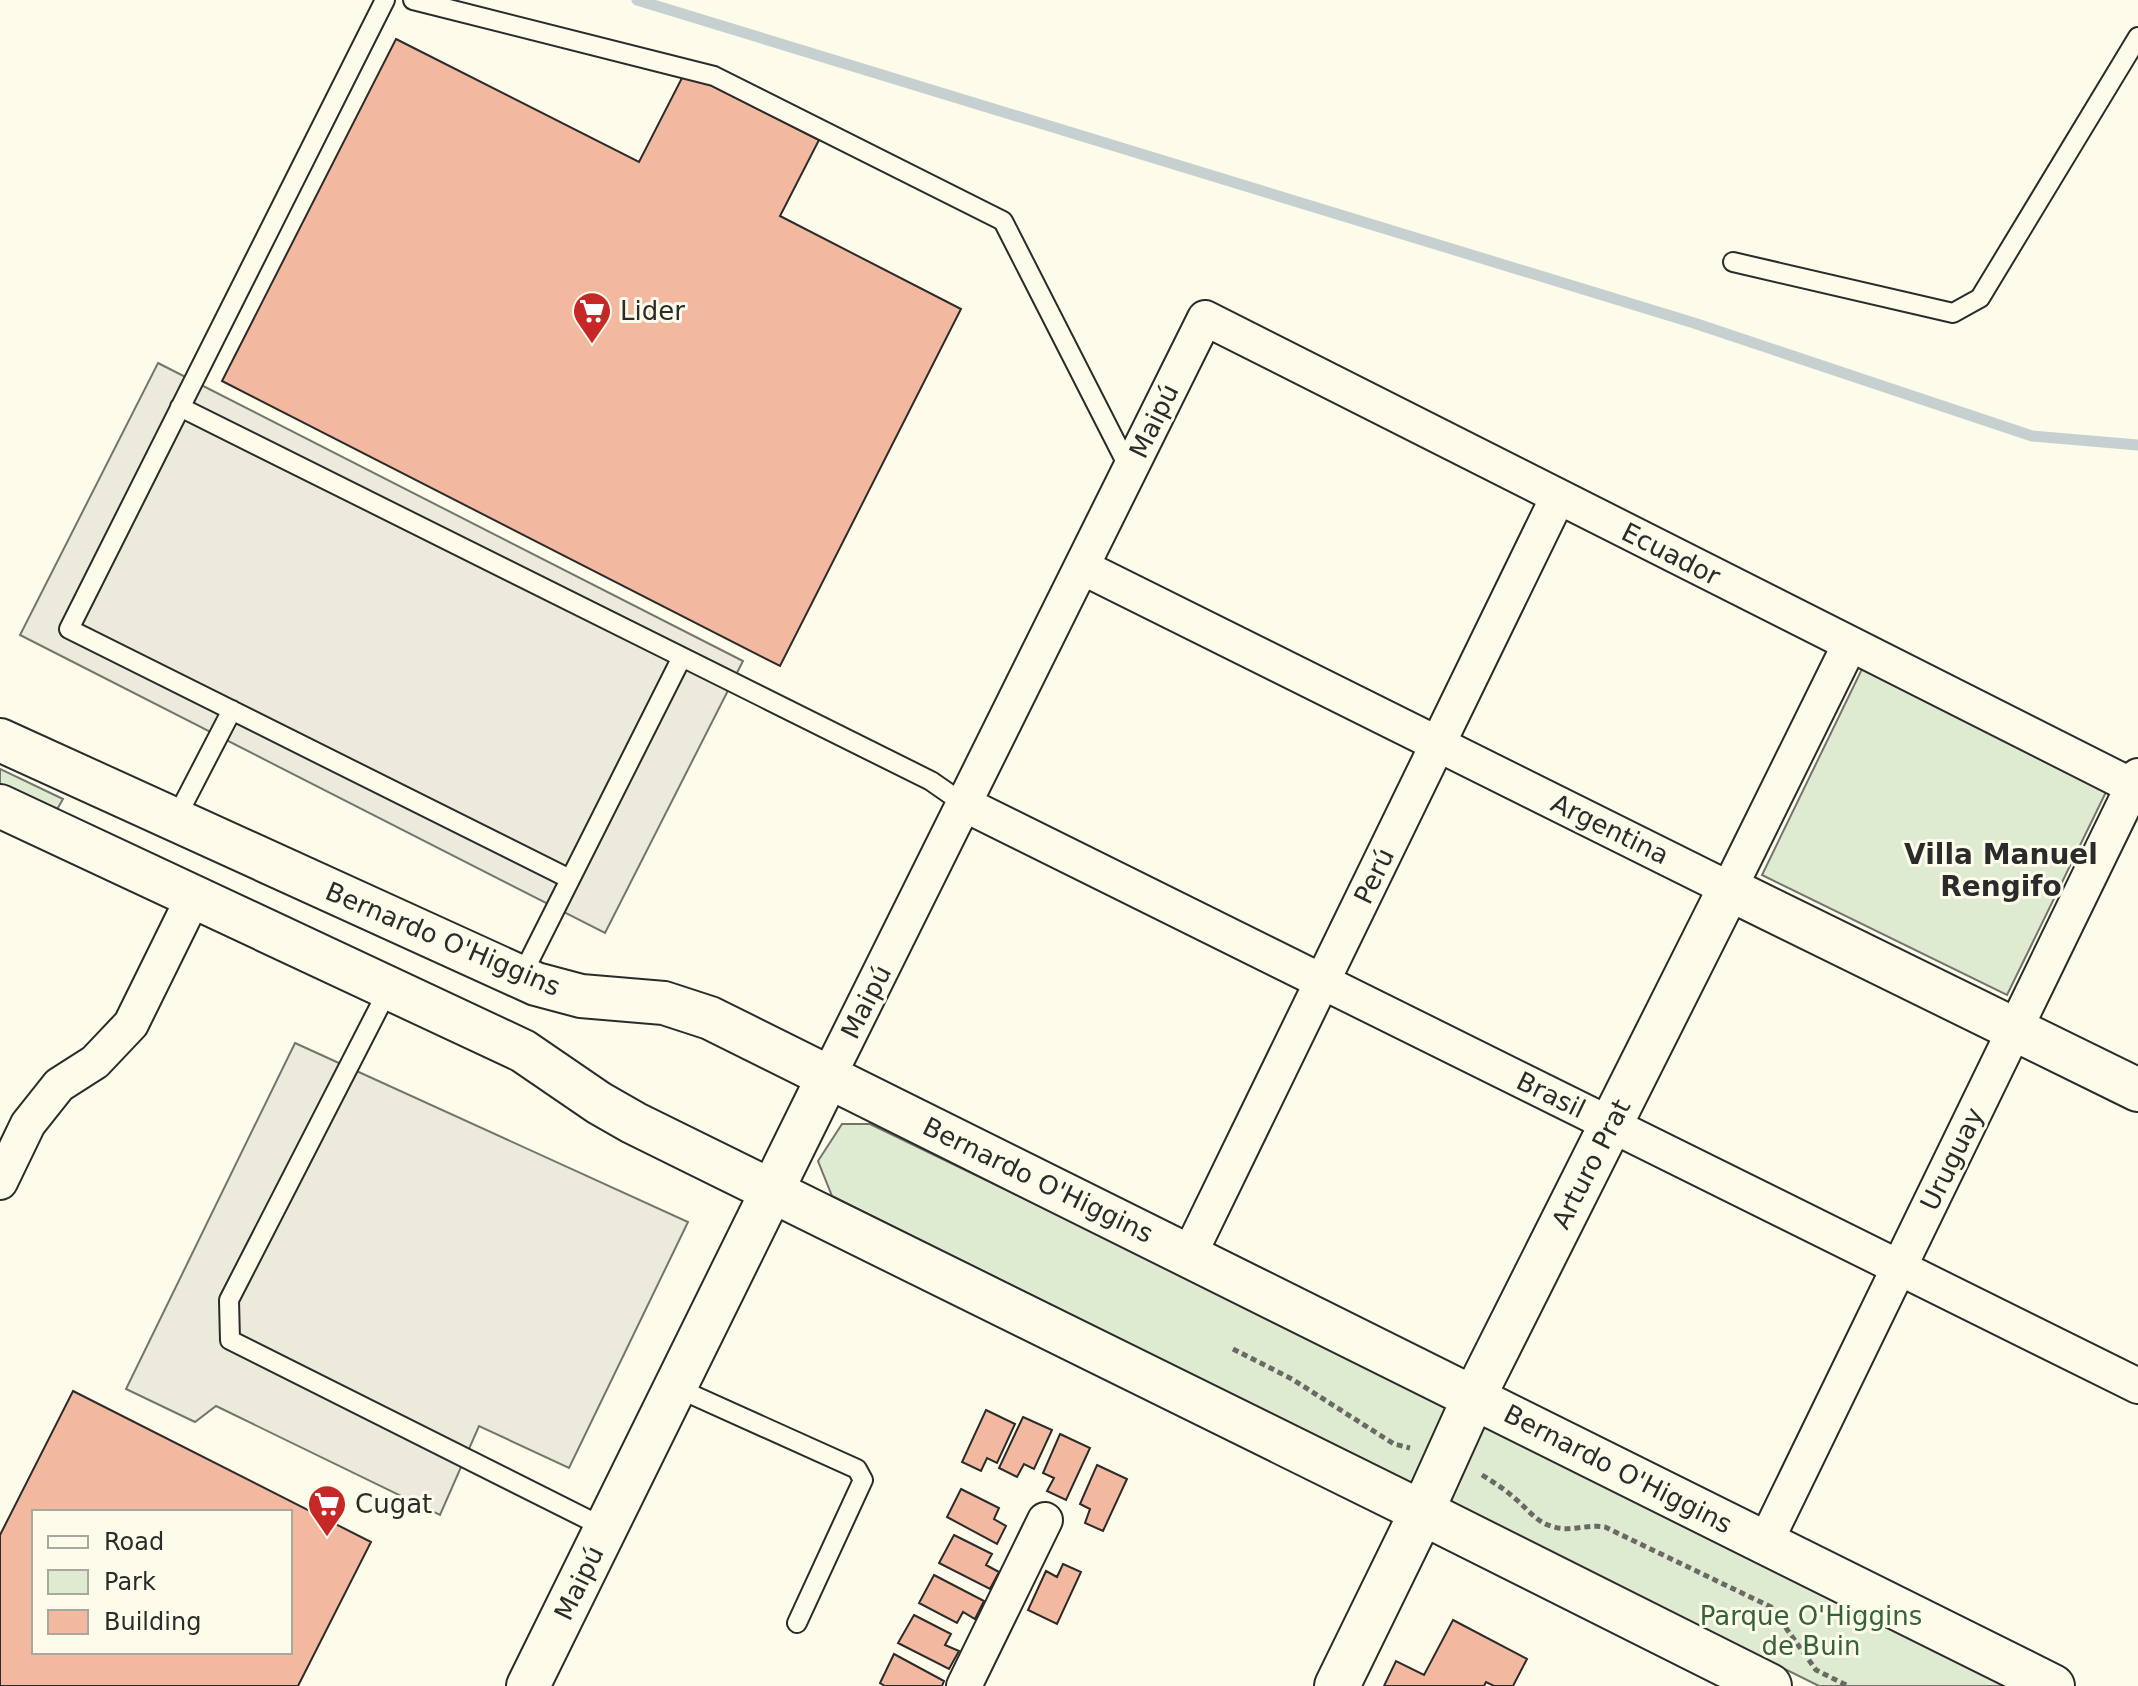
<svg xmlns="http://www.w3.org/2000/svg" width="2138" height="1686" viewBox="0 0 2138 1686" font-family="'DejaVu Sans',sans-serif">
  <rect width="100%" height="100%" fill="#fdfbea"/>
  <path fill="#deebd1" stroke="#74746e" stroke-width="2" d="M1862,669l245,121 -100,205 -245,-120z
    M0,769l63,30 -8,14 -55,-27z
    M842,1124h28l1160,562h-211l-987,-490 -14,-35z"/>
  <path fill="#eceadb" stroke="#74746e" stroke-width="2" d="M158,363l585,298 -138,272 -585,-298z
    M295,1043l393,179 -119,246 -90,-42 -39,89 -224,-109 -21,16 -69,-33z"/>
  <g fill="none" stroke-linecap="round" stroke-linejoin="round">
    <path stroke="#c7d0d0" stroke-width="11" d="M637,0l1057,323 338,113 106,9"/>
  </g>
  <path fill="#f2b8a0" stroke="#2b2b2b" stroke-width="2" fill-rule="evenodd" d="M396,39l243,123 46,-90 134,68 -39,76 181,93 -181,357 -558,-285z
    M73,1391l298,151 -73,144h-298v-151zM34,1512h256v140h-256z
    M986,1410l29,14 -18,39 -10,-5 -6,13 -19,-9z
    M1023,1417l29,13 -18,39 -10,-5 -7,13 -18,-9z
    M1060,1434l30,14 -24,52 -19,-9 7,-13 -11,-5z
    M1097,1465l30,14 -24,52 -18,-8 5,-14 -10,-5z
    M961,1489l38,19 -5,11 12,7 -9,18 -50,-27z
    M954,1535l38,19 -6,11 13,7 -9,17 -51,-26z
    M1063,1564l18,8 -24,52 -29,-14 18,-39 11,6z
    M934,1575l50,26 -9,18 -12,-7 -6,11 -38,-20z
    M914,1615l37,19 -6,11 14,6 -10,18 -51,-26z
    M1453,1620l74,39 -14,27h-19l-8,-4 -2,4h-100l12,-25 28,14z
    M894,1654l50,27 -2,5h-57l-5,-3z"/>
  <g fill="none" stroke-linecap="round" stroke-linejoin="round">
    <g stroke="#2b2b2b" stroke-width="22">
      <path id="service" d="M385,0l-316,629 501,250
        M413,0l301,76 289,145 127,249
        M1733,262l220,51 27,-15 158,-261
        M180,407l751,374 33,23
        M175,820l57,-110
        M521,977l161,-320
        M389,988l-160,312 1,40 375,188
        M675,1387l182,82 6,11 -66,143"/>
    </g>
    <g stroke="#2b2b2b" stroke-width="38">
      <path id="minor" d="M1082,567l647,322 121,-245
        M964,804l1174,582
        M829,1075l376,-757 933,471
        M0,1182l28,-58 31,-39 36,-23 36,-38 63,-128
        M1189,1255l369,-758
        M1765,1543l373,-767
        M964,1686l81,-166"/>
    </g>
    <g stroke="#2b2b2b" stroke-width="46">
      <path id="tertiary" d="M0,740l536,244 45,12 83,7 46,15 1343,668
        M0,806l523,245 76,52 35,20 788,389 52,-115 255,-508 409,201
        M528,1686l301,-611"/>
    </g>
    <g stroke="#2b2b2b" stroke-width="48">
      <path id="secondary" d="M1337,1686l85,-174 347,174"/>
    </g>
    <path stroke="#6a6964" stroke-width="5" stroke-dasharray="6 4" stroke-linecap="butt" d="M1233,1349l59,30 102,65 16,4
      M1482,1475c13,8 25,16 36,26 12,11 20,22 36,26 17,5 33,-3 51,0l166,80 45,63 32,16"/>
    <use href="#service" stroke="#fdfbea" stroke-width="18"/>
    <use href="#minor" stroke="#fdfbea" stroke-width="34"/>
    <use href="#tertiary" stroke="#fdfbea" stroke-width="42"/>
    <use href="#secondary" stroke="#fdfbea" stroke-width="44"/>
  </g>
  <defs>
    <g id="supermarket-pin" transform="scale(2)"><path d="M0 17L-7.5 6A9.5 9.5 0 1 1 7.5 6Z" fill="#c62828" stroke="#fdfbea"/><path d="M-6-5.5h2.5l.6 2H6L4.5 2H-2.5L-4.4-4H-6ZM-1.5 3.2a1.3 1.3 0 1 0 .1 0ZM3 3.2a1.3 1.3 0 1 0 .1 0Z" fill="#fff"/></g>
  </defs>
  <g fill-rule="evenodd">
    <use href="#supermarket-pin" x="592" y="311"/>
    <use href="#supermarket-pin" x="327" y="1504"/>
  </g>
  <g text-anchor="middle" stroke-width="6" stroke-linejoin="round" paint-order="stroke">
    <g font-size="26" fill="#2b2b2b" stroke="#fdfbea" text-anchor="start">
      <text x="620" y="320">Lider</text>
      <text x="355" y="1513">Cugat</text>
    </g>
    <g font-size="26" fill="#2b2b2b" stroke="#fdfbea">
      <text transform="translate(1154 421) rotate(-64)" y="9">Maipú</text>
      <text transform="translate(1671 554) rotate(27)" y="9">Ecuador</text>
      <text transform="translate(1610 829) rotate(26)" y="9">Argentina</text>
      <text transform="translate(1374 876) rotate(-64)" y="9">Perú</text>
      <text transform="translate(443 939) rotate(23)" y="9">Bernardo O'Higgins</text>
      <text transform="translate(866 1002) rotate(-63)" y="9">Maipú</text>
      <text transform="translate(1551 1095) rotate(26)" y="9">Brasil</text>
      <text transform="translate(1952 1159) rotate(-64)" y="9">Uruguay</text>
      <text transform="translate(1591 1164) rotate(-63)" y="9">Arturo Prat</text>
      <text transform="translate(1038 1180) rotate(26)" y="9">Bernardo O'Higgins</text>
      <text transform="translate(1618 1469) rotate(27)" y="9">Bernardo O'Higgins</text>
      <text transform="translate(579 1583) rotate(-64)" y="9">Maipú</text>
    </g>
    <g font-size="26" fill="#34623c" stroke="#fdfbea">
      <text x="1811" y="1625">Parque O'Higgins<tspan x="1811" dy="30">de Buin</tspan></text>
    </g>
    <g font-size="28" font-weight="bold" fill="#2b2b2b" stroke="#fdfbea">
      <text x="2001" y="864">Villa Manuel<tspan x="2001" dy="32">Rengifo</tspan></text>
    </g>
  </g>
  <rect x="32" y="1510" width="260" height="144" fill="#fdfbea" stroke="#a9a89e" stroke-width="2"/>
  <rect x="48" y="1536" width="40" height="12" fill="#fdfbea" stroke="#a9a89e" stroke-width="2"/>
  <text x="104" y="1550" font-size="24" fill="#2b2b2b">Road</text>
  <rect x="48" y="1570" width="40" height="24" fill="#deebd1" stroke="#a9a89e" stroke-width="2"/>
  <text x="104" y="1590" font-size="24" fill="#2b2b2b">Park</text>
  <rect x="48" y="1610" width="40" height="24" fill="#f2b8a0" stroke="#a9a89e" stroke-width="2"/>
  <text x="104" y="1630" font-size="24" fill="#2b2b2b">Building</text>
</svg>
